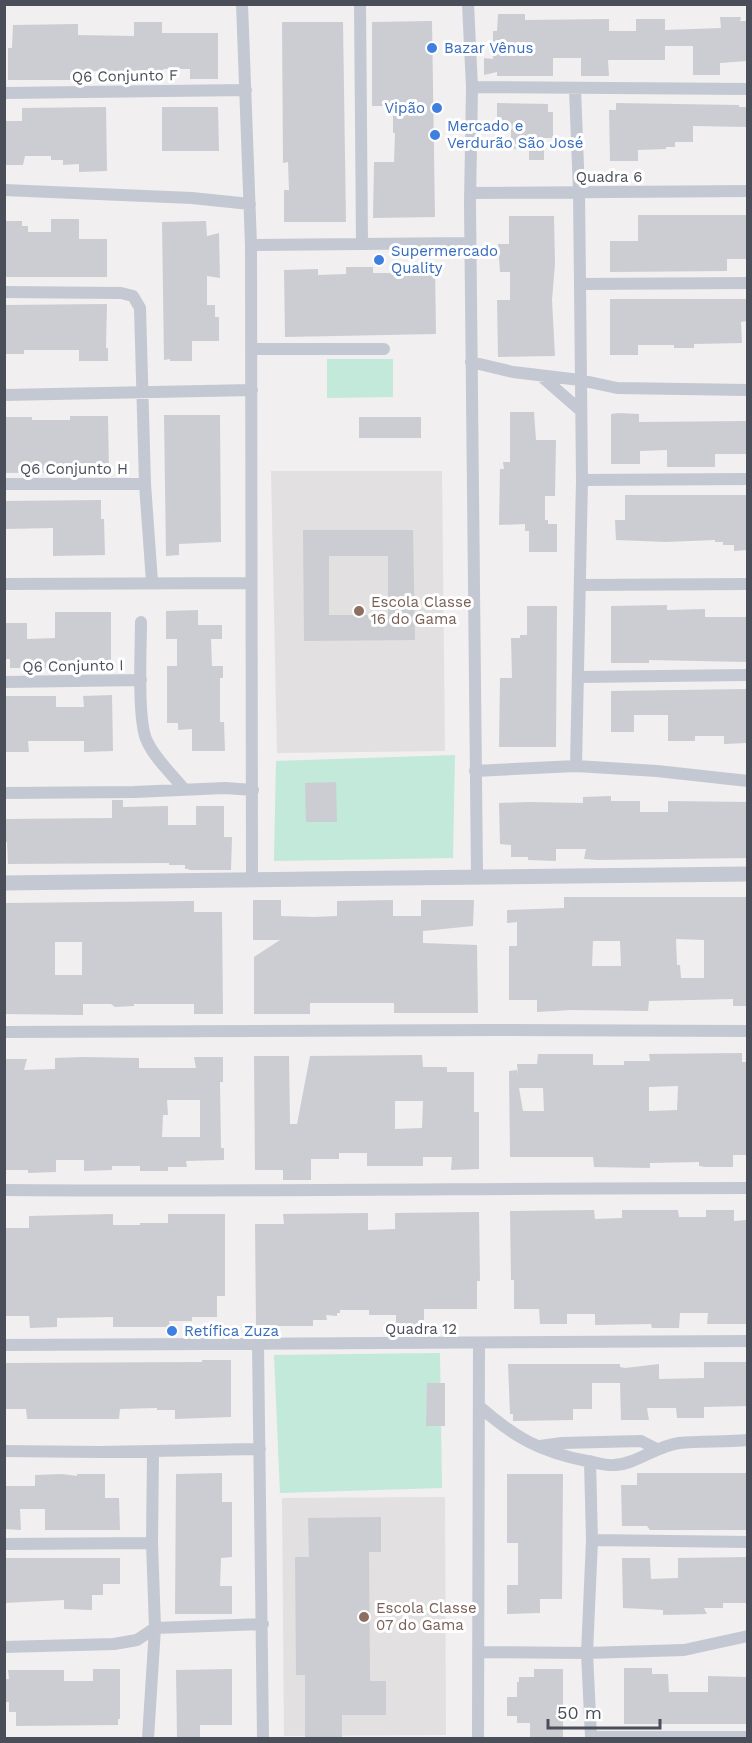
<svg xmlns="http://www.w3.org/2000/svg" width="752" height="1743" viewBox="0 0 752 1743" font-family="'Work Sans',sans-serif">
  <rect width="100%" height="100%" fill="#f1efef"/>
  <path fill="#e2e0e0" d="M271,471h171l3,280 -168,2z
    M445,1497l1,238 -162,1 -2,-238z"/>
  <path fill="#c2e9d9" d="M327,359h66v38l-66,1z
    M455,755l-2,103 -179,3 2,-100z
    M440,1353l2,135 -162,5 -6,-138z"/>
  <path fill="#cccdd2" fill-rule="evenodd" d="M498,14h27v6l84,-1v12h27v-12h29v11l56,-2 -1,-11h21l-1,4h7v40l-27,2v12h-27v-29h-28v14h-57l1,16h-28v-18h-28v18h-56v-4l-13,3v-17l9,1v-28h4z
    M432,21l3,196 -62,1 1,-56h20l1,-29h-2v-27h-21v-84z
    M134,22h28v11h56v46h-28v-10h-27v10l-15,1 -1,-3h-29v3h-20l2,-9 -29,1v8h-63v-32h4l1,-23 65,-1v11l56,1z
    M282,22h61l3,200h-62v-32h5l-1,-28 -5,1z
    M497,103l51,1v8h5v26h-9v22h-15v-12l-18,1v-25h-14z
    M616,103l123,2v2h8v20l-54,-1v16h-18v5h-9v2l-28,1v11h-28l-1,-51h7z
    M106,107l1,64 -28,1v-8l-16,1v-5h-12v-4h-26l-2,9h-19v-44h18v-13z
    M162,107h56l1,44h-57z
    M638,215h109v44h-20v12l-117,1v-31h28z
    M509,216h45l1,48 -3,36 3,56 -57,1 -1,-57h13v-28h-10l-2,-28h11z
    M51,219h28v20h28v38h-103v-56h18v5h6v6h23z
    M206,221l1,15 12,-3 1,45 -13,-2v29h8v12h4v24h-27v20h-22v-2l-6,1 -2,-138z
    M346,267h27v6h29v-6h33l1,67 -151,3 -1,-67 34,-1v6l28,-1z
    M610,299h137v22l-6,1 1,21 -48,1v4h-20v-3h-36v10h-28z
    M107,304l-1,44h2v13h-29v-11h-55v4h-20v-49z
    M510,412h24l2,28h20l-1,56h-10v24h3v4h9v28h-28v-21h-4v-7l-26,1 1,-56h4l-1,-7h7z
    M618,413l21,1v8l108,-1v33h-32v13h-48v-17l-27,1v13h-29v-50z
    M164,415h56l1,127 -42,2v11l-13,1z
    M70,416h38l1,56 -105,1v-56h28v3h38z
    M359,417h62v21h-62z
    M625,495h122v55l-13,1v-6h-11v-3h-8v-2l-49,2 -50,-2 -1,-20h10z
    M101,500v19h3l1,36 -52,1v-28l-49,1v-28z
    M303,530h110l2,110 -111,1zM329,556h59v59h-59z
    M667,605v5l38,-1v8h42v45l-98,-2v3h-38v-57z
    M527,606h30l-1,141h-57l1,-69h12l-1,-40h9v-3h7z
    M198,610v15h24v14h-11l1,27h11v12h-3v44h4l1,29h-33v-22l-14,1v-7h-11v-57h10v-27h-11v-28z
    M55,612h56v56h-101v-9h-6v-36h23v16l28,-1z
    M747,689v54l-23,1v-8h-29v5h-27v-26h-34v17h-23v-41z
    M112,695l1,56 -29,1v-11h-56l1,11h-25v-56h52v11h28l-1,-11z
    M336,782l1,40h-31l-1,-39z
    M611,796v5h29v11h28v-11l79,1v56l-149,2 -14,-1 2,-10h-30v12l-28,-1v-3h-17v-12l-11,-1 -1,-41 29,-1 55,1v-6z
    M112,800h11v7l45,-1v19h28v-19h28v31h8l-1,33h-42v-1h-4v-4h-16v-2l-161,1 -1,-22h-3v-23l108,-1z
    M564,897h183v109h-14v-7l-84,2 -1,10 -76,-1 -35,2v-12h-28v-54h8v-24l-10,1v-13l57,-2zM676,939l28,1v38h-23l-1,-13h-3zM593,941h27l1,25h-29z
    M253,900h28v16l33,1 23,-1v-15l56,-1v16h28v-16h53l-1,26 -50,5v12l54,2 1,68h-84v-10h-84v11h-56v-57l26,-17h-27z
    M194,901v11h28l1,102h-29v-10h-60v2l-19,1 -4,-3h-28v11l-79,-1v-111zM55,942h27v33h-27z
    M742,1053v9h5v93h-14v12h-27l-7,-1v-4l-49,1v5l-56,-1 -1,-10h-83l-1,-86 8,-1 1,5 -1,-11h20l1,-10h55v11h31v-4h26l-1,-7zM678,1086l-1,24 -28,1v-24zM519,1088h24l1,23h-21z
    M422,1055l1,12h24v5h27v40h5v57l-28,1 1,-13h-29v9h-56v-13h-28v6h-28v21h-28v-10h-28l-1,-114h35l1,68h7l13,-68zM395,1101h28l-1,27 -27,1z
    M83,1057l56,1v10h57l-2,-11h29v25h-3l1,66h3v12l-38,1 1,6h-19v4h-28v-5h-28v4l-28,1v-11h-28v12l-28,1v-3h-24v-111h23l-3,11 31,-1v-11zM167,1100h33v37h-38l1,-22h5z
    M594,1210l1,9 27,-1v-8h56l1,7h27v-7h28v11l13,-1v104h-40l1,-11h-28l-1,15h-27l-1,-4 -56,1v-11h-28v10h-27l-1,-15h-25v-29h-3l-1,-69z
    M479,1212l1,69h-3v28h-53v16l-28,1v-11h-27v-5h-29v3h-3v3l-11,-1 1,5h-14v6h-57l-1,-102h29l-1,-10 85,-1v17l27,-1v-16z
    M113,1214v11h27v-2h28v-9h57v82h-8v21h-25v4h-23l1,6h-57v-10l-56,1v9l-27,1 -1,-12h-25v-88h25v-12z
    M202,1360h29v57l-56,2v-9h-18v-2l-37,1 -1,10h-92l-1,-10h-22v-46l198,-1z
    M704,1362h43v44l-43,1v11h-27l-1,-10h-29l2,12h-28l-1,-37h-28v26h-19v11l-60,1v-7h-3l-2,-50h112v3l5,1 34,-4v15l45,-1z
    M427,1383h18v43h-19z
    M222,1473v29h10v55l-11,1 -1,28h12v28h-57l1,-140z
    M637,1473h110v57h-97l-3,-4h-25l-1,-41h16z
    M62,1474l15,2v-2h28v24h14l1,32h-75v-21h-25l1,21 -17,-1v-43h31v-11z
    M507,1474h56l-1,125h-22v14l-33,1v-29h11v-42h-11z
    M381,1517v35h-12l1,129h16v34h-44v23h-37v-63h-9l-1,-118h14l-1,-39z
    M747,1557v46h-24v5h-19l3,6 -44,1v-5l-40,-2 -1,-50h28l1,21 27,-1v-20z
    M4,1558h116v26h-17v11h-11v15l-28,-1v-9l-60,3z
    M624,1668h28v6h16l1,18h39v-16l39,1v47h-123z
    M93,1669h27v50h-2v6l-102,1v-14h-7v-10h-5v-23h5l-1,-9h56v11h29z
    M232,1669v56h-32v13h-23l-1,-68z
    M534,1669h29v69h-33v-15h-13v-7h-10v-19h10v-15h2v-5h15z"/>
  <g fill="none" stroke-linecap="round" stroke-linejoin="round">
    <path stroke="#c4c8d2" stroke-width="12" d="M242,4l9,241 1,636
      M360,4l2,239
      M468,4l4,83 -2,116 7,672
      M472,87l276,2
      M575,89l4,103 1,92 168,-1
      M4,93l242,-3
      M4,190l188,8 58,6
      M470,193l278,-2
      M251,245l219,-2
      M580,284l2,196 166,-1
      M4,292l117,1 12,3 7,12 5,176 7,98
      M252,349h132
      M471,362l42,10 67,8 37,8 131,2
      M541,376l39,34
      M4,395l248,-5
      M4,484h141
      M4,584l246,-1
      M581,585l167,-1
      M141,622c0,25 -4,100 6,119 8,18 25,33 37,48
      M578,677l170,-2
      M4,682l137,-2
      M576,766l6,-286
      M475,771l101,-5 81,5 91,10
      M4,793l130,-1 91,-4 28,2
      M4,1032l490,-2 254,1
      M4,1190c248,2 496,-2 744,-2
      M258,1344l5,394
      M4,1345l744,-4
      M479,1406c35,31 61,46 108,55 8,1 19,5 27,4 23,-1 42,-19 65,-22 22,-2 46,-1 69,-3
      M540,1446l22,-3 79,-2 16,8
      M4,1451l96,1 160,-3
      M590,1461l2,79 156,2
      M4,1544l148,-1
      M4,1647l110,-3 23,-4 18,-12 108,-4
      M478,1652l109,1 97,-3 64,-14
      M591,1737l-4,-84 5,-113
      M148,1738l7,-110 -3,-85 1,-92
      M478,1738l1,-394
      M591,1738v-1h157"/>
    <path stroke="#c4c8d2" stroke-width="15" d="M4,883c248,-2 496,-8 744,-9"/>
  </g>
  <g fill="#3f7fe0" stroke="#fff" stroke-width="2">
    <circle cx="432" cy="48" r="6"/>
    <circle cx="437" cy="108" r="6"/>
    <circle cx="435" cy="135" r="6"/>
    <circle cx="379" cy="260" r="6"/>
    <circle cx="172" cy="1331" r="6"/>
  </g>
  <g fill="#8d6e63" stroke="#fff" stroke-width="2">
    <circle cx="359" cy="611" r="6"/>
    <circle cx="364" cy="1617" r="6"/>
  </g>
  <g text-anchor="middle" stroke-width="6" stroke-linejoin="round" paint-order="stroke">
    <g font-size="15" fill="#366cbe" stroke="#fff" text-anchor="start">
      <text x="444" y="53">Bazar Vênus</text>
      <text x="425" y="113" text-anchor="end">Vipão</text>
      <text x="447" y="131">Mercado e<tspan x="447" dy="17">Verdurão São José</tspan></text>
      <text x="391" y="256">Supermercado<tspan x="391" dy="17">Quality</tspan></text>
      <text x="184" y="1336">Retífica Zuza</text>
    </g>
    <g font-size="15" fill="#494e59" stroke="#fff">
      <text transform="translate(125 76) rotate(-1)" y="5">Q6 Conjunto F</text>
      <text x="609" y="182">Quadra 6</text>
      <text x="74" y="474">Q6 Conjunto H</text>
      <text transform="translate(73 666) rotate(-1)" y="5">Q6 Conjunto I</text>
      <text x="421" y="1334">Quadra 12</text>
    </g>
    <g font-size="15" fill="#785e54" stroke="#fff" text-anchor="start">
      <text x="371" y="607">Escola Classe<tspan x="371" dy="17">16 do Gama</tspan></text>
      <text x="376" y="1613">Escola Classe<tspan x="376" dy="17">07 do Gama</tspan></text>
    </g>
  </g>
  <rect width="752" height="1743" fill="none" stroke="#494e59" stroke-width="12"/>
  <path d="M548 1719v9h112v-9" fill="none" stroke="#494e59" stroke-width="3"/>
  <text x="557" y="1719" font-size="18" fill="#494e59" stroke="#ffffff" stroke-width="4.5" paint-order="stroke">50 m</text>
</svg>
